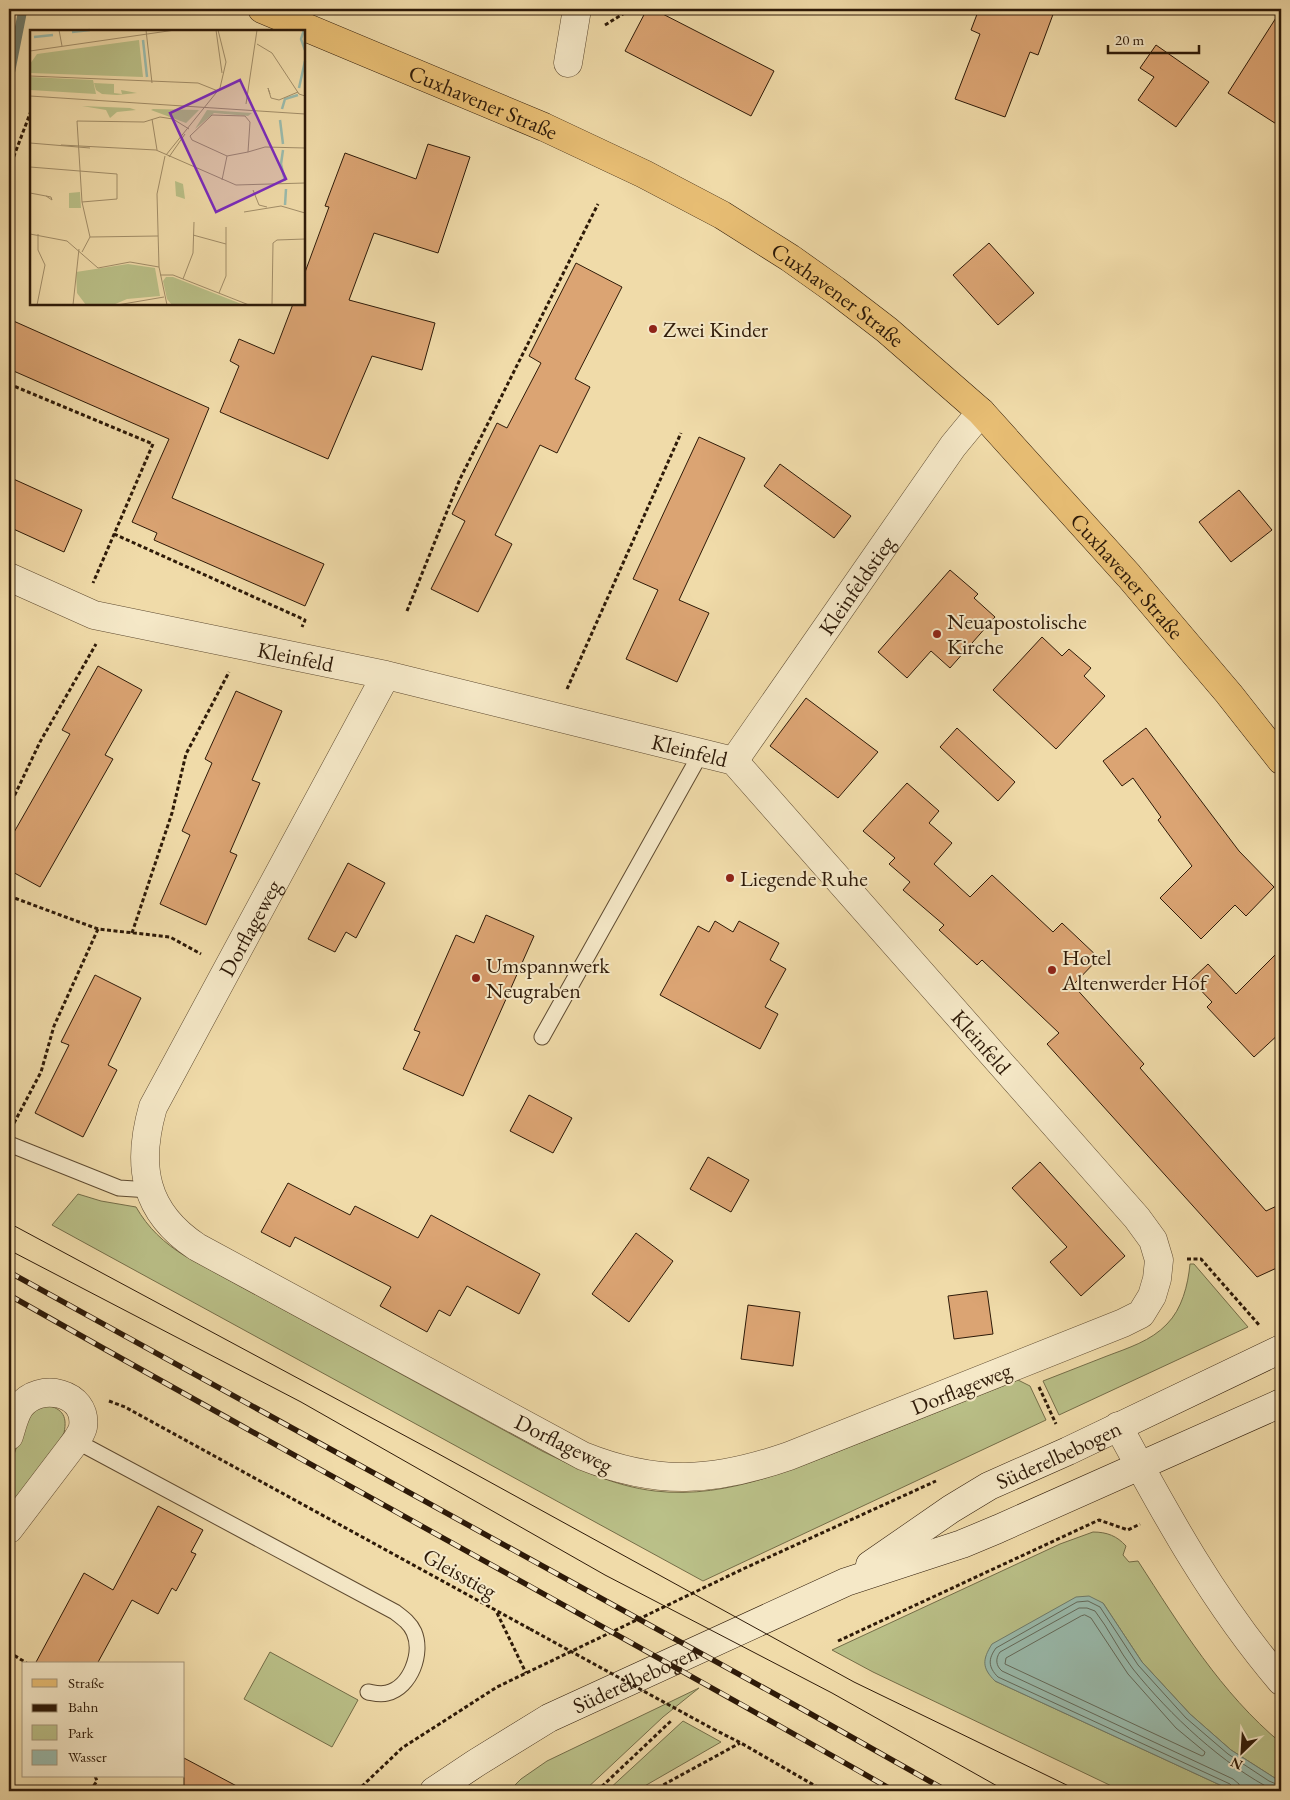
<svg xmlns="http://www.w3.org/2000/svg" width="1290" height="1800" viewBox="0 0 1290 1800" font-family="'EB Garamond',serif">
  <rect width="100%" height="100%" fill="#f0dba9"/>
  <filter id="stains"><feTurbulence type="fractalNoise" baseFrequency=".004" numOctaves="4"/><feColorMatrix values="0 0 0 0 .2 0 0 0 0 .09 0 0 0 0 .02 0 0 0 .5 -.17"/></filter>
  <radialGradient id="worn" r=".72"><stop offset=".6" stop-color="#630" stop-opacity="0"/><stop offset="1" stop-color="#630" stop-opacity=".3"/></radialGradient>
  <path fill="#bac088" stroke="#746d48" d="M78,1194l23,7 35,6c12,21 28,36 49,49l357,195c37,18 71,35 113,40 75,9 147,-26 215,-52 49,-20 99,-39 148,-59l12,6 16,34 -343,161 -651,-356z
    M1190,1264h4l54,63 -189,88 -16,-34c21,-8 43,-17 64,-25 21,-8 44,-15 60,-32 15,-15 21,-39 23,-60z
    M43,1404c18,4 25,10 21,29l-55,87v-50l13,-40 9,-21z
    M1093,1532c14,0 24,4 33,14l-3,9 6,7 9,-1c42,65 83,132 143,182v39l-50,-32 -41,-36 -48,-52 -39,-59 -108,78 238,110h-111l-249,-119 -41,-22 228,-106z
    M270,1652l88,48 -26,47 -88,-48z
    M699,1688l-36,29 -79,74h-75l12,-12 26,-18z
    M683,1721l38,21 -85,49h-29z"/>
  <path fill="#9abbad" stroke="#6f7b6b" d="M1089,1596l14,7 39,59 48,52 41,36 50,32v9h-48l-238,-110c-13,-13 -13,-21 -3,-37l84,-47z"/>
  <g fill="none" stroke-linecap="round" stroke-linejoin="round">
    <path stroke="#646a5a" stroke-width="1" d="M1085,1615l6,3 37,56 48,54 29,24 -1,3 -2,1 -197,-92 1,-6 75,-42z
      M1234,1791l-1,-4 -3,-3 -232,-107c-10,-10 -10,-18 -2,-29l81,-46 11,-1 12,6 38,58 48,53 42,36 41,27 12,5
      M1240,1791l-1,-7 -6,-5 -231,-108c-6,-5 -7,-12 -2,-19l79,-44h8l8,3c14,18 24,40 38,58 37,46 90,96 142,122"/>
    <path stroke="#6f7b6b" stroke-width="9" d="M9,80l14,-71"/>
  </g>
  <path fill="#dba473" stroke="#2e1a08" d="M647,9h6l121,62 -23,45 -126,-65z
    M979,9h76l-17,46 -8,-3 -25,65 -50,-18 25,-65 -9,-4z
    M1281,10v117l-53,-34z
    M1156,45l53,37 -33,45 -38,-27 16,-23 -14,-9z
    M428,144l42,13 -32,96 -64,-20 -25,67 86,23 -13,47 -50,-14 -44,103 -108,-47 19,-46 -9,-5 9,-22 35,15 19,-50h11v-29l25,-68 -4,-1 20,-53 71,26z
    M989,243l45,50 -36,32 -45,-50z
    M576,263l46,24 -47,92 15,8 -33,66 -17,-8 -45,90 17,9 -34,68 -47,-23 34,-68 -13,-7 45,-91 10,5 34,-65 -12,-7z
    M9,319l200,89 -37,90 152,66 -19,42 -151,-66 3,-7 -25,-11 37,-83 -160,-70z
    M699,437l46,21 -66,142 30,13 -32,69 -51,-23 32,-69 -25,-11z
    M780,464l71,52 -17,22 -70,-52z
    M9,477l73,33 -18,42 -55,-25z
    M1239,490l33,40 -41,32 -32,-40z
    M950,570l28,24 -4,4 21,19 -45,51 -19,-17 -24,27 -29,-26z
    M1042,637l20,19 7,-7 22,19 -7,8 21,20 -49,53 -63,-59z
    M98,666l44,24 -37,65 8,4 -73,128 -31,-17v-29l61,-107 -8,-4z
    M236,691l46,20 -30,69 8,3 -30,69 7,3 -31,70 -46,-21 30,-69 -8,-4 30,-68 -7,-4z
    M806,698l72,54 -40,46 -68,-52z
    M957,728l58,54 -17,19 -58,-54z
    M1146,728l93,123 35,36 -28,29 -11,-11 -34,34 -41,-41 32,-32 -34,-46 3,-3 -28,-39 -11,8 -19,-25z
    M907,783l32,28 -10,12 23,20 -18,21 36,33 22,-22 61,57 9,-9 37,35 -26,27 71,79 -4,4 126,143 15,-7v62l-24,11 -210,-233 12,-11 -77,-73 -5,5 -38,-35 5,-5 -41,-35 7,-8 -21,-18 6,-6 -32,-27z
    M348,863l37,20 -29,55 -10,-6 -11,20 -27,-13z
    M486,915l48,21 -71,160 -60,-27 17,-37 -6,-2 42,-95 18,8z
    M715,921l18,11 6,-11 40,22 -9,17 16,9 -21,38 13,7 -18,35 -100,-54 38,-69 11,6z
    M1281,949v83l-27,25 -47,-50 5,-5 -21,-22 17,-16 28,30z
    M95,975l46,23 -33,67 9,5 -34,67 -48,-24 34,-68 -8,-3z
    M529,1095l43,23 -19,35 -43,-22z
    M708,1157l41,23 -18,32 -41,-23z
    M1040,1162l85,94 -44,40 -31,-34 17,-15 -55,-59z
    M288,1183l62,32 5,-9 63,32 13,-23 109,59 -21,40 -52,-28 -17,30 -11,-6 -12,22 -47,-26 11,-19 -96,-50 -5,10 -29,-15z
    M636,1233l37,28 -44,61 -37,-28z
    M987,1291l6,43 -39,5 -6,-43z
    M748,1305l52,7 -7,54 -52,-7z
    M158,1506l45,24 -12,22 5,2 -20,37 -4,-3 -14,26 -26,-14 -35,64h-62l49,-91 29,17z
    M184,1758l62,33h-62z"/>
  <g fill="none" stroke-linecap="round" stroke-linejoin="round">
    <g stroke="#5e4a30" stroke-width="17">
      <path id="lane" d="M542,1037l159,-284
        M9,1144l110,44 31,2
        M76,1441l319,171c8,6 15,11 19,20 9,21 -3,55 -27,61 -7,2 -13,0 -19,-1"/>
    </g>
    <g stroke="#5e4a30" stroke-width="29">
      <g id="street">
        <path d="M568,63l9,-54"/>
        <path id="s1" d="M9,577l85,38 292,60 348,86 403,457 16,22 6,20 -2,19 -5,17 -11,18 -18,9 -334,133c-75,26 -131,30 -206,0l-386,-209c-53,-35 -61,-81 -44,-140l233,-432"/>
        <path id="s2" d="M734,761l219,-315 28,-34"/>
        <path d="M1118,1426c48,89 97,178 163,255"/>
        <path d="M9,1436c3,-9 5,-20 11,-29 19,-26 68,-15 63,20 -1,5 -4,9 -7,14l-67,88"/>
      </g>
    </g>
    <g stroke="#2e1a08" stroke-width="29">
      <g id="secondary">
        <path id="s3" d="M870,1565l81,-56 38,-23 79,-35 213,-102"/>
        <path id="s4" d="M434,1791l42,-28 73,-45 297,-136 116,-38 36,-15 283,-126"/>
      </g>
    </g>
    <g stroke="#2e1a08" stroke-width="29">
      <g id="primary">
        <path id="s5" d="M262,9l282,118 100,47 78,41 68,43 45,32 52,40 94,82 148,164 100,118 52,66"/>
      </g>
    </g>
    <path stroke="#2e1a08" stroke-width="3" stroke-dasharray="4 2.5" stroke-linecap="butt" d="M605,25l26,-16
      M9,169l22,-58
      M9,384l144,60 -60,139
      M114,534l191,86 -3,7
      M407,611l53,-132 138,-275
      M567,689l114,-256
      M9,807l31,-65 56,-98
      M9,896l89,33 72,8 31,17
      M132,933l40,-120 14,-59 43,-82
      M14,1123l27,-51 13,-46 44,-97
      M1187,1259h14l59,67
      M1039,1387l17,37
      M109,1401l16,6 405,222
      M497,1613l29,60
      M838,1641l261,-121 29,10 12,-6
      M9,1652l19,12
      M713,1729l28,14 83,48
      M90,1791l7,-10 -2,-5
      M357,1791l45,-43 95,-61 248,-119 191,-87
      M597,1791l75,-71
      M652,1791l88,-48"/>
    <use href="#lane" stroke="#f5e8c7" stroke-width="15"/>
    <use href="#street" stroke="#f5e8c7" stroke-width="28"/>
    <use href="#secondary" stroke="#f5e8c7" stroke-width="28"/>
    <use href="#primary" stroke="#e8be74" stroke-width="28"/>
    <path stroke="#2e1a08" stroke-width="1" d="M9,1223l428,230 417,229 225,109
      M9,1250l292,152 304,173 227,118 174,98"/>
    <g stroke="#2e1a08" stroke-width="5.5">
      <path id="rail" d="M9,1272l793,437 145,82
        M9,1295c294,167 591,328 885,496"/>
    </g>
    <use href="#rail" stroke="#f5e8c7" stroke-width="4" stroke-dasharray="11" stroke-linecap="butt"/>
    <path stroke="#2e1a08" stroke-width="3" stroke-dasharray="4 2.5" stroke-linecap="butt" d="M530,1629l183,100"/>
  </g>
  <g fill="#8f2418" stroke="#f5e8c7" stroke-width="2">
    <circle cx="653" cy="329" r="5"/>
    <circle cx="937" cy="634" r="5"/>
    <circle cx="730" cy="878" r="5"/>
    <circle cx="1052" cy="970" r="5"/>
    <circle cx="476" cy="978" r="5"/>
  </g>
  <g text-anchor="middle" stroke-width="4" stroke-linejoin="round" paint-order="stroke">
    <g font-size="22" fill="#2e1a08" stroke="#f5e8c7">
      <text dy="8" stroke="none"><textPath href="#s5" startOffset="240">Cuxhavener Straße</textPath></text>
      <text dy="8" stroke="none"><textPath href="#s5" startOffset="645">Cuxhavener Straße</textPath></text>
      <text dy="8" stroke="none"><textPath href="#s5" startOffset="1050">Cuxhavener Straße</textPath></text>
      <text dy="8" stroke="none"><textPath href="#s2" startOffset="214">Kleinfeldstieg</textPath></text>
      <text dy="8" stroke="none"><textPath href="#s1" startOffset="299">Kleinfeld</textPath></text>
      <text dy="8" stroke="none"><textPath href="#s1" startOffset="704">Kleinfeld</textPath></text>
      <text dy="8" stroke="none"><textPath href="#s1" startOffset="2858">Dorflageweg</textPath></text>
      <text dy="8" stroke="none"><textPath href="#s1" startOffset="1124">Kleinfeld</textPath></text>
      <text transform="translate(961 1388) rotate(-22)" y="8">Dorflageweg</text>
      <text transform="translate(564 1443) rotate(26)" y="8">Dorflageweg</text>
      <text dy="8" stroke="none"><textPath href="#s3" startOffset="219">Süderelbebogen</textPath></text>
      <text transform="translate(460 1573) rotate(29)" y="8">Gleisstieg</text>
      <text dy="8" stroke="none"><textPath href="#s4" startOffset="231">Süderelbebogen</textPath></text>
    </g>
    <g font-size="22" fill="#2e1a08" stroke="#f5e8c7" text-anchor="start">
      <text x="663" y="337">Zwei Kinder</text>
      <text x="947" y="629">Neuapostolische<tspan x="947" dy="25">Kirche</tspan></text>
      <text x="740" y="886">Liegende Ruhe</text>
      <text x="1062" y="965">Hotel<tspan x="1062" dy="25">Altenwerder Hof</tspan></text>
      <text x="486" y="973">Umspannwerk<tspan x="486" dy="25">Neugraben</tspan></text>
    </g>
  </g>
  <g transform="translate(30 30)">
    <rect width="275" height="275" fill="#f0dba9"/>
    <path d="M109,10l4,37 -113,-4v-9l7,-10zM0,47l63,3 3,14 -66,-4zM64,53l20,1v9l8,1 -1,-4 16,3 -20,2 -15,-1 -6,-4zM52,76l48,2 6,2 -19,2 -7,6 -4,-8zM121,80l2,-1 46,1 -13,13zM177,80l45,3 -4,3 -34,-3 -19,16zM145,151l8,3 2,15 -9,-3zM50,162l1,16h-12v-15zM98,234l27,4 5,28 -33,3 -14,6h-27l-9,-12 -1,-21zM136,247h7l71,28h-72l-5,-6 -4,-18z" fill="#bac088"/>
    <path fill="none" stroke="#9abbad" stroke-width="2.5" d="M274,0l-3,9 4,11M42,2l18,-2M4,7l19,-2M113,10l4,37M269,58l6,-27M252,79l3,-10 13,-4M250,90l3,24M253,120l-2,14 4,17M255,175l1,-16"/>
    <path fill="none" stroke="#a28e69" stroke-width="1" d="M29,0l3,16M116,0l6,53M186,0l6,43M227,14l15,9 27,41 6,2M0,21l145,-21M0,46l168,7 20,8M240,64l-2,-6 3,10 8,2 19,-8M0,66l275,18M216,74l11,-74M122,89l5,31M0,113l60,5M31,115l95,5 80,35 69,-2M218,122l2,-30 -5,-6 -33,-1 -22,21 2,4 35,16 21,-4 17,-5 40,1M136,125l54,-67 6,-26 -8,-32M135,126l-8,38 2,73 8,38M139,127l16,-23M0,137l87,7v25l-35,3M192,150l5,-24M223,160l6,15 8,2M0,163l16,3 5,1 1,3 -6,-4M214,182l37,-6 24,7M0,204l37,7 31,27 32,-6 29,5M163,205l33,9M60,207l68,-1M52,222l8,-15 -8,-35 -5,-81 67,1 16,-5 13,2 16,10M130,245h13l76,30M153,249l10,-26 1,-31M189,263l7,-17v-49M7,275l8,-40 -7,-15v-16M43,275l6,-56M87,275l47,-8M242,275l1,-62 4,-3 28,-1"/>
    <path fill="#7b2cbf" fill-opacity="0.15" stroke="#7b2cbf" stroke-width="2.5" d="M210,50l46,99 -70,33 -46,-99z"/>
    <rect width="275" height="275" fill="none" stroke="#2e1a08" stroke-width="2.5"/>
  </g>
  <rect width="1290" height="1800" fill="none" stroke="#f0dba9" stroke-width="30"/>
  <rect x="10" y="10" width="1270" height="1780" fill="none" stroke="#2e1a08" stroke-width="2.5"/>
  <rect x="15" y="15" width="1260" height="1770" fill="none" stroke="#2e1a08"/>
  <rect x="22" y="1662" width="162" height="115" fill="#f5e8c7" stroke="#a5967b"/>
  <rect x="32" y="1679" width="25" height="8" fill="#e8be74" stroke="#a5967b"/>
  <text x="68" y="1688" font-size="15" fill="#2e1a08">Straße</text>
  <rect x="32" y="1704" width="25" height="8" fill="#2e1a08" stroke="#a5967b"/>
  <text x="68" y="1712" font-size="15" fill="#2e1a08">Bahn</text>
  <rect x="32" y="1725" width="25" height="15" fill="#bac088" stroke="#a5967b"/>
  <text x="68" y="1738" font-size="15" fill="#2e1a08">Park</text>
  <rect x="32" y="1750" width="25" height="15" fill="#9abbad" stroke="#a5967b"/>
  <text x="68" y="1762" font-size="15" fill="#2e1a08">Wasser</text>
  <g transform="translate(1242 1752) rotate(205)" stroke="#f5e8c7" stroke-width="4" paint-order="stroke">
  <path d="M0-4L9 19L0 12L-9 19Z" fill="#2e1a08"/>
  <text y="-8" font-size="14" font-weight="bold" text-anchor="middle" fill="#2e1a08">N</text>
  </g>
  <path d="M1108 45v8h91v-8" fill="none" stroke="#2e1a08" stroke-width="2.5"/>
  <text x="1115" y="45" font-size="15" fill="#2e1a08" stroke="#f5e8c7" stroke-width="4" paint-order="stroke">20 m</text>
  <rect width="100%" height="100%" filter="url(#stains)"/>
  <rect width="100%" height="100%" fill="url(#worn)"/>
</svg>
